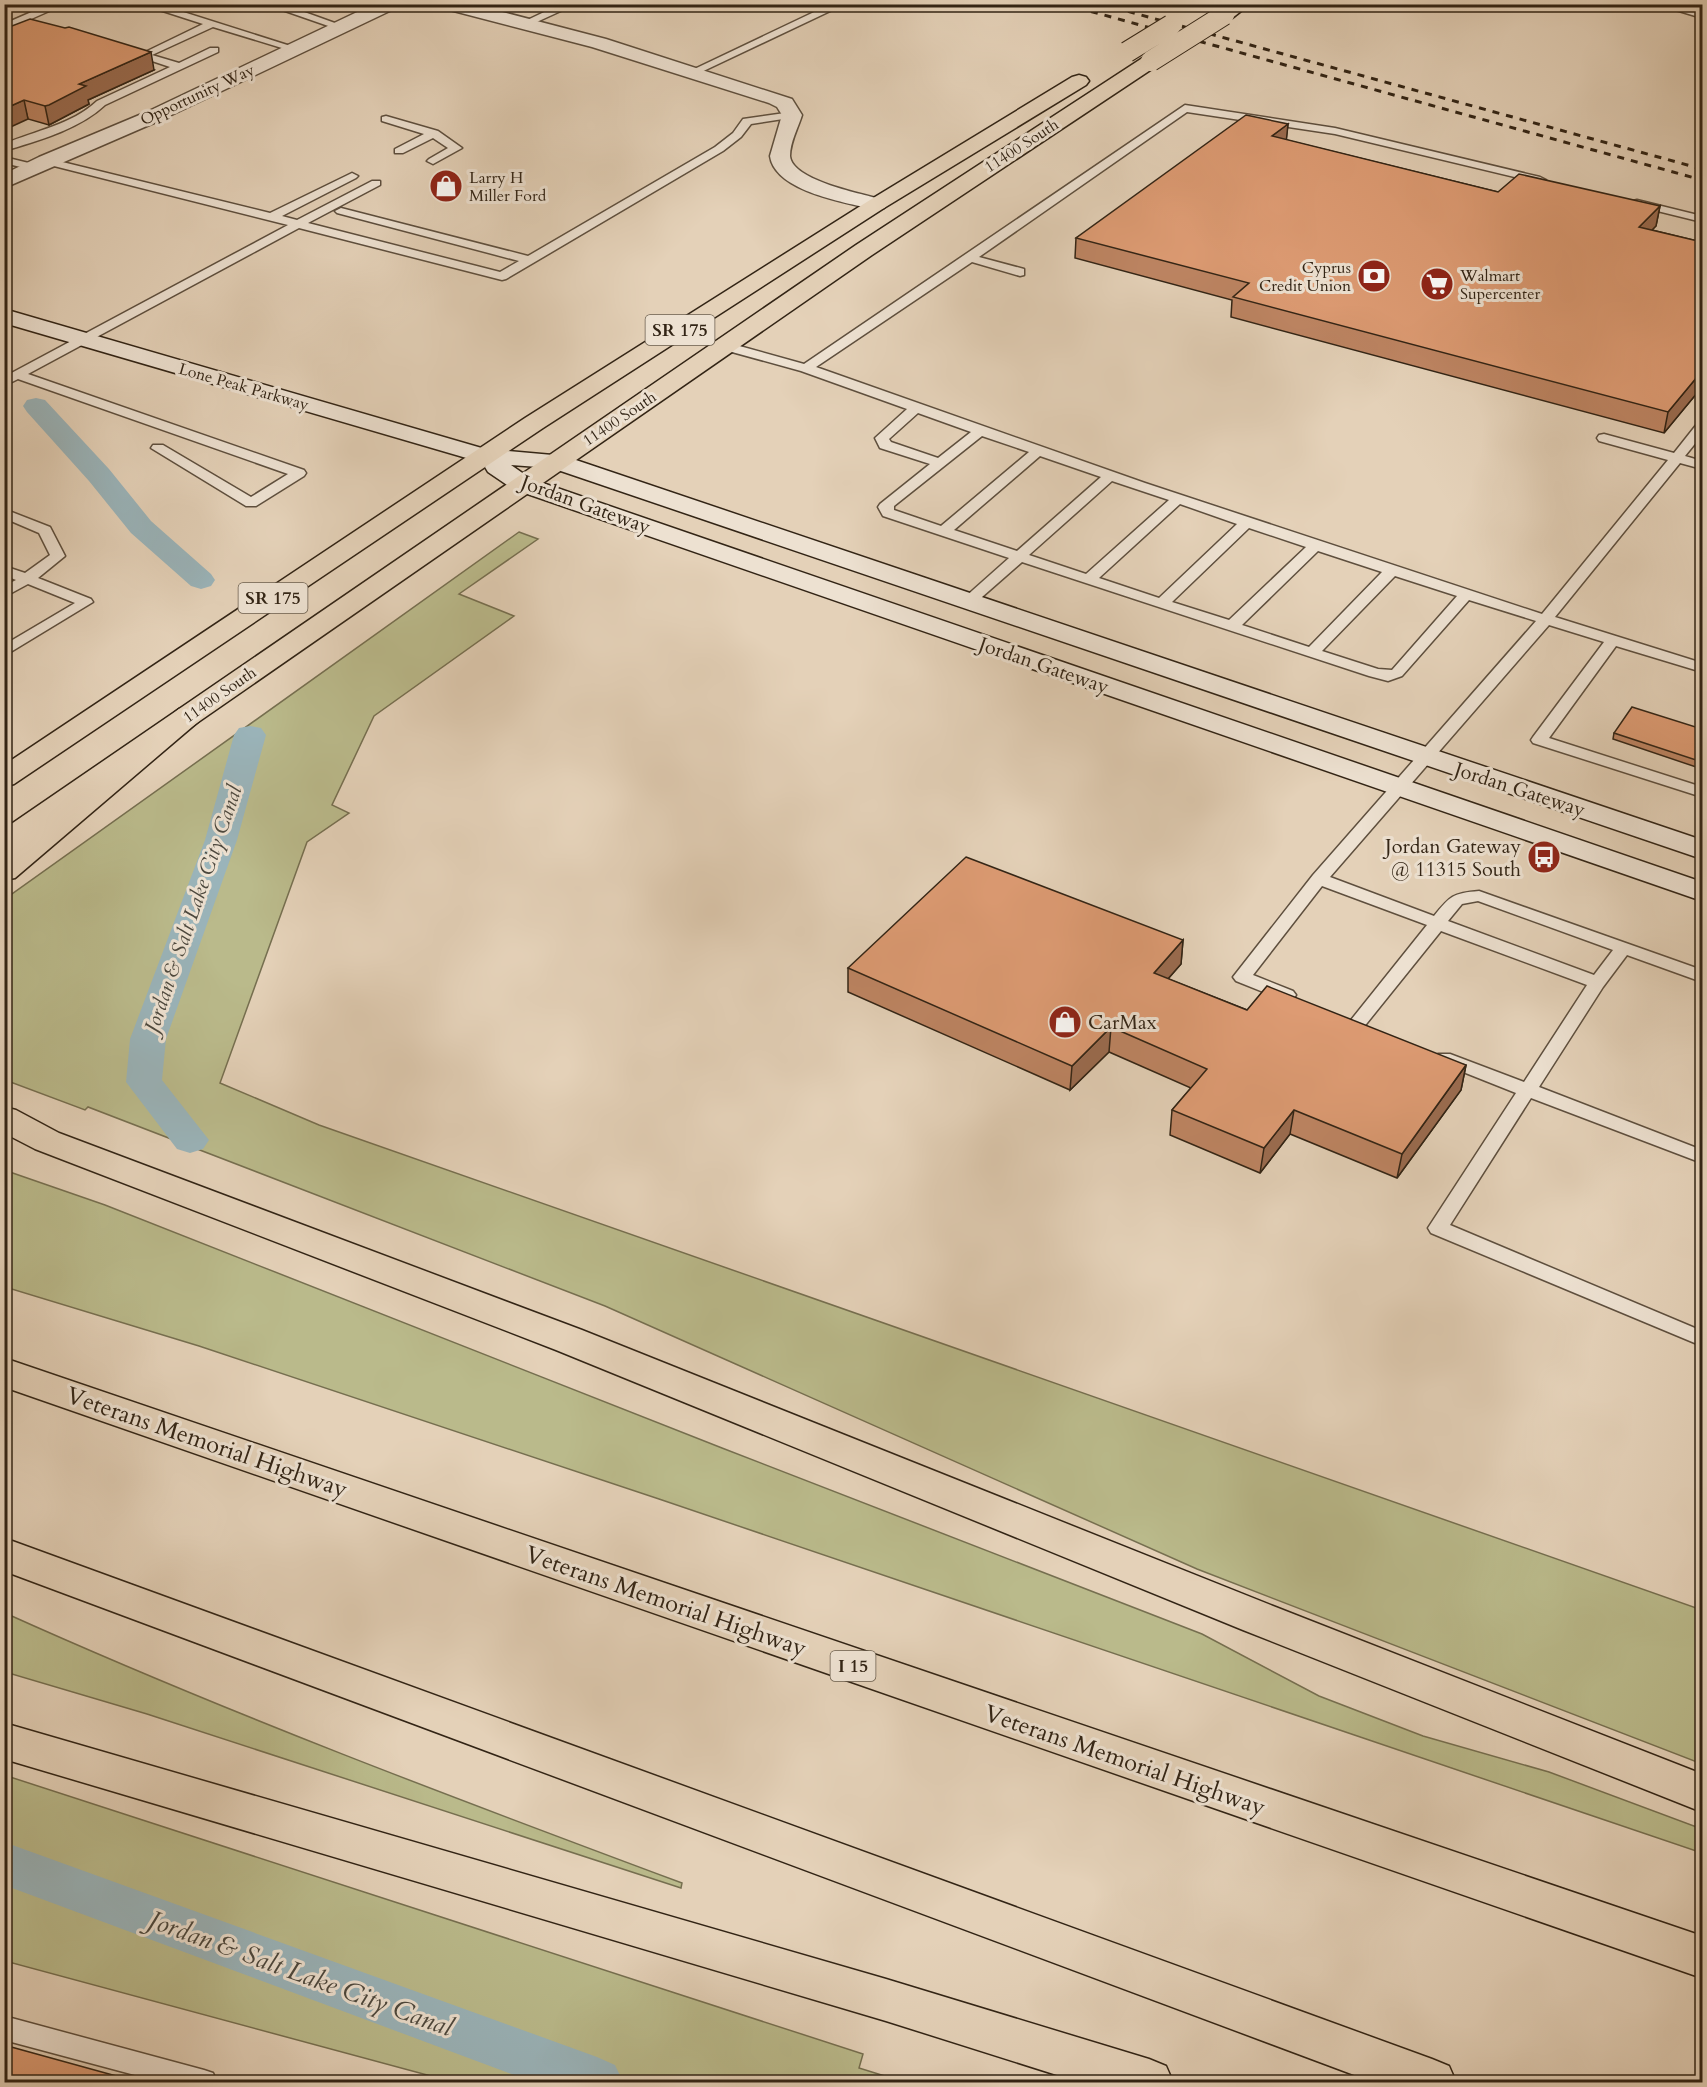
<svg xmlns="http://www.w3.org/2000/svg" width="1707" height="2087" viewBox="0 0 1707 2087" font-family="Cardo,serif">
  <rect width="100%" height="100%" fill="#e4d1b8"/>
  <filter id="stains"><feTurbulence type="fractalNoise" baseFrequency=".00333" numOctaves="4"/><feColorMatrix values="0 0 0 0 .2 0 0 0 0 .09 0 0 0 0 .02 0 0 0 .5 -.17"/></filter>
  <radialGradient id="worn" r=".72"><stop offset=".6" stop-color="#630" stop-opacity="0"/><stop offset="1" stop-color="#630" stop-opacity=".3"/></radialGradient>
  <path fill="#baba8b" stroke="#766f50" stroke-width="1.5" d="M519,532l19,7 -79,55 55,22 -140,100 -42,89 17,8 -42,29 -87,241 99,42 1383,485v154l-505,-195 -592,-263 -517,-199 -3,3 -80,-30v-181z
    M4,1170l101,35 617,243 480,186 117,62 104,40 126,36 153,57v24l-1043,-354 -460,-153 -194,-59z
    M5,1613c222,100 449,185 677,270l-1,5 -534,-174 -142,-42z
    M4,1775l859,279 -4,14 45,14h-451l-448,-121z"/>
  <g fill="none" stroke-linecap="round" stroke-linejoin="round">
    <path fill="#9ab4ba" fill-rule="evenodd" d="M36,398l9,2 64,69 42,52 60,53 4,6 -4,6 -10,3 -10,-3 -60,-53 -42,-52 -62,-69 -4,-6 4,-6z
      M250,726l11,2 5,7 -29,105 -71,199 -4,41 47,60 -6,9 -13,4 -13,-4 -51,-67 4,-43 75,-199 29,-105 5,-7z
      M4,1842l593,215 18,8 8,17h-90l-529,-197z"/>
    <g stroke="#5e4f3e" stroke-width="3">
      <path id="service" d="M50,4h15l-61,27v-7z
        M141,4h17l142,45 -5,3 -82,-25 -61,28 27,8 31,-15h8v4l-113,53c-25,24 -68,36 -101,46v-7c33,-14 67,-19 93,-43l73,-34 -33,-11 66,-32z
        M265,4h17l64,23 -9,2z
        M561,4h15l-48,22 -9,-2z
        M831,4h14l-150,71 -9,-2z
        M1185,105l150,23 205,49 6,3 -6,3 -205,-49 -148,-22 -208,145 45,12v6l-4,1 -48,-14 -156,105 329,116 397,131 126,-154 -69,-19 -2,-3 2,-3 5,-1 70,19 23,-29 5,-1v12l-17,21 17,5v8l-22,-6 -125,154 147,46v9l-86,-26 -67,92 153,49v10l-169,-54 -2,-3 2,-3 71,-95 -55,-17 -219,252 104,39c16,-20 19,-23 45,-25l223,79v12l-75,-27 -24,32 -64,100 163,63v13l-171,-65 -81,127 252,106v15l-271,-113 -3,-5 88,-135 -78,-31 -3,-4 3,-4h12l74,28 63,-97 -146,-54 -78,97h-12l-3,-4 3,-4 76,-95 -105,-39 -69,89 40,16 3,4 -3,4h-12l-45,-18 -3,-4 80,-102 223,-254 -67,-21 -67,76 -14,5 -19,-5 -347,-114 -48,42h-10l-2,-3 2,-3 45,-40 -126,-42 -5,-9 2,-3 50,-40 -50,-16 -5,-10 32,-29 -106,-38 -80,-22 -2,-3 6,-4 79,22zM918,413l53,19 -33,26 -47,-16 -2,-3zM982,436l47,16 -88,74 -47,-16v-4zM1040,456l61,21 -84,74 -63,-21zM1112,481l57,19 -83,74 -57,-19zM1180,504l57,20 -78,74 -60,-20zM1249,528l57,19 -77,73 -57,-18zM1318,551l64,21 -73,75 -67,-22zM1395,576l62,20 -65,74 -14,-1 -56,-18zM1478,901l135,49 -19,25 -146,-54 14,-17z
        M792,112l5,3 -1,2 -45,7 -10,13 -18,14 -217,128 -4,1 -203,-52 -271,146 276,96 2,3 -2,3 -48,30h-10l-95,-58 2,-3h10l88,52 37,-23 -270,-95 -14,7v-9l284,-152 -246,-62v-4l4,-1 224,55 82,-40 6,3 -2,2 -74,38 15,4 75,-39h8v4l-72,38 192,49 19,-11 -182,-48 -2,-2 6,-3 187,48 187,-109 18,-14 10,-14z
        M386,116l52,15 24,17 -29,16 -6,-3 2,-2 19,-11 -15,-10 -30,15h-8v-4l29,-15 -42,-13v-4z
        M4,157l33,8 2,2 -6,3 -29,-7z
        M1637,200l65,16v6l-69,-17v-4z
        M4,509l46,18 15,29 -27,22 53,21 2,3 -89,54v-11l71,-42 -47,-19 -24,13v-11l12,-6 -12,-5v-9l21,7 25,-18 -11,-22 -35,-15z
        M4,2016l200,54 9,3 4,9h-56l-157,-42z"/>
    </g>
    <g stroke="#5e4f3e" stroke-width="3">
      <path id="minor" d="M374,4h25l-3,4 -233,111 -159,69v-14l35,-17 110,-46z
        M439,4h33l134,35 186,60 10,16c-4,13 -12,27 -12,41 2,25 74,38 94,44l4,4 -4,4 -7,2c-29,-7 -102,-18 -107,-54l12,-41 -5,-8 -8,-4 -177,-56 -150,-39z
        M1666,4h29l7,3v11l-33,-10z"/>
    </g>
    <g stroke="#322415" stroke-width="3">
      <path id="secondary" d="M4,309l481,140 79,7 1138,384v19l-1150,-391 -41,-3 20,14 1171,403v19l-1189,-412 -25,-17 -3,-5 2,-3 -483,-141z"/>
    </g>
    <g stroke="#322415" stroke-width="3">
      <path id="primary" d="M1228,4h22l-19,15h-14l-2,-4z
        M1151,55l7,2 3,4 -3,4 -286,190 -857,594 -11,3v-23l852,-584 288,-188z
        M1079,75l7,2 3,4 -3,4 -202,123 -341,220 -529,356 -10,3v-22l521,-347 345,-218 202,-123z"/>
    </g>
    <g stroke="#322415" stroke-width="3">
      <path id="motorway" d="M189,706l10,3 4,6 -4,6 -184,157 -11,2v-25l175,-146z
        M4,1107l12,3 43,23 523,197 691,276 429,168v38l-459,-182 -687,-280 -521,-201 -31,-16z
        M4,1358l1698,578v42l-1698,-591z
        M4,1538l1428,521 17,7 7,16h-83l-1369,-511z
        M4,1723l882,256 263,80 17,7 7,16h-94l-193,-61 -882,-262z"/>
    </g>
    <use href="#service" fill="#ede1d1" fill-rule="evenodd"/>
    <use href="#minor" fill="#ede1d1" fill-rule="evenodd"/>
    <use href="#secondary" fill="#ede1d1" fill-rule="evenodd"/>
    <use href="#primary" fill="#e4d1b8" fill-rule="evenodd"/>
    <use href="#motorway" fill="#e4d1b8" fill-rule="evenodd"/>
    <path stroke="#322415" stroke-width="3" stroke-dasharray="7 7" stroke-linecap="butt" d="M1064,4l638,176
      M1101,4l601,165"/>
    <g stroke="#322415" stroke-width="22" stroke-linecap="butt">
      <path id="primary-bridge" d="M1127,52l44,-27
        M1151,61l73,-46"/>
    </g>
    <use href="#primary-bridge" stroke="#e4d1b8" stroke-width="20"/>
  </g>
  <path fill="#be8563" stroke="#322415" stroke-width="1.5" d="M4,29l150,41 -66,30 1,4 -40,21 -21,-6z
    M1288,124l-2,16 212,52 162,14 -4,20 -4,4 50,12v145l-38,46 -433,-116 1,-17 -157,-42 1,-20z
    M1702,729v40l-89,-30 1,-6z
    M1183,940l-2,24 -13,15 79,31 219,55 -5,25 -64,88 -107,-44 -30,39 -90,-38 2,-25 19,-22 -82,-36 -39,38 -222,-98v-24z"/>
  <path fill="#9b6c50" stroke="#322415" stroke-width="1.5" d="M151,52l3,18 -66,30 1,4 -40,21 -4,-19 34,-22z
    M24,100l4,19 -24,11v-21z
    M1288,124l-2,20 -14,-8z
    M1660,206l-4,20 -21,21 4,-20z
    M1702,371v16l-38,46 4,-21z
    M1183,940l-2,24 -29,33 2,-24z
    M1111,1027l-2,25 -39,38 2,-24z
    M1466,1065l-5,25 -64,88 5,-24z
    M1294,1110l-4,24 -30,39 4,-25z"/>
  <path fill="#dd9b73" stroke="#322415" stroke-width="1.5" d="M30,19l35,9 4,-1 82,25 -72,32 7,2 -37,19 -4,1 -21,-6 -20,9v-80z
    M1246,115l42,9 -16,12 226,56 21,-18 141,32 -21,21 63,15v129l-34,41 -435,-115 16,-14 -173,-45z
    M1632,707l70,22v33l-88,-29z
    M966,857l217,83 -29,33 93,37 20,-24 199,79 -64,89 -108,-44 -30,38 -92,-38 35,-41 -96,-42 -39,39 -224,-98z
    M4,2045l134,37h-134z"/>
  <defs>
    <g id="shop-disc" transform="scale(1.725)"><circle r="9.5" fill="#8f2418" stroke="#ede1d1"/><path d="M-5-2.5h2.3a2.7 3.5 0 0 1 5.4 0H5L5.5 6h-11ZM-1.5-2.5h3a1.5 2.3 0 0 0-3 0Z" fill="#fff"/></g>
    <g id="bank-disc" transform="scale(1.725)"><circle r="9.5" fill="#8f2418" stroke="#ede1d1"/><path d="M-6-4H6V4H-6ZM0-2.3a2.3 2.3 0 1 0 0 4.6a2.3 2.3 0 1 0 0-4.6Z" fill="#fff"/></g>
    <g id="supermarket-disc" transform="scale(1.725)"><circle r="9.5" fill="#8f2418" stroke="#ede1d1"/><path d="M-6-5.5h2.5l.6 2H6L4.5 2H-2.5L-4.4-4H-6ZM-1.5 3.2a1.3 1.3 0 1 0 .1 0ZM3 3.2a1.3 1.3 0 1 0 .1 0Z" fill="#fff"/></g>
    <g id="bus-disc" transform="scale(1.725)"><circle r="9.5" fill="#8f2418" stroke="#ede1d1"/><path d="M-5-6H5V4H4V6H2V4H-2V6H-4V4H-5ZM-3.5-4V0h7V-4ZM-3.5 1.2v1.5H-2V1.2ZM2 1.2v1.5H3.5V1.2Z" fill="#fff"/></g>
  </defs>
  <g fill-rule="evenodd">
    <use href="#shop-disc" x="446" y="186"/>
    <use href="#bank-disc" x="1374" y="276"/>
    <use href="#supermarket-disc" x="1437" y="284"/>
    <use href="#bus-disc" x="1544" y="857"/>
    <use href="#shop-disc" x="1065" y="1022"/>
  </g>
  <g text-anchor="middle" stroke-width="6" stroke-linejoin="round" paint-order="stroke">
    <g font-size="16" fill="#322415" stroke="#ede1d1">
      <text transform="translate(197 94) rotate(-25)" y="6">Opportunity Way</text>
      <text transform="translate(1021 145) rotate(-33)" y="6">11400 South</text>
      <text transform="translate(244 386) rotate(16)" y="6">Lone Peak Parkway</text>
      <text transform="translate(619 418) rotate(-34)" y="6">11400 South</text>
      <text transform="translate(219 694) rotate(-35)" y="6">11400 South</text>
    </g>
    <g font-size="16" fill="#322415" stroke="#ede1d1" text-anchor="start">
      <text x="469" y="183">Larry H<tspan x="469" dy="18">Miller Ford</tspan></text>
      <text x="1351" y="273" text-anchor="end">Cyprus<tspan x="1351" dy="18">Credit Union</tspan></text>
      <text x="1460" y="281">Walmart<tspan x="1460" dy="18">Supercenter</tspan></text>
    </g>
    <g fill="#ede1d1" stroke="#6a5d4d" stroke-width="1.5">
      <rect x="645.5" y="315" width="69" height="30" rx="4.5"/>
      <rect x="238.5" y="583" width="69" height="30" rx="4.5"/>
      <rect x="830.5" y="1651" width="45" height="30" rx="4.5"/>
    </g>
    <g font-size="18" font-weight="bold" fill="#322415">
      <text x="680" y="336">SR 175</text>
      <text x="273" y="604">SR 175</text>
      <text x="853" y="1672">I 15</text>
    </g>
    <g font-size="20" fill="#322415" stroke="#ede1d1">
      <text transform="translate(586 504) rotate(20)" y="7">Jordan Gateway</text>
      <text transform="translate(1044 665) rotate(19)" y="7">Jordan Gateway</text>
      <text transform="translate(1520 789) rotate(18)" y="7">Jordan Gateway</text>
    </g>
    <g font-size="20" fill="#322415" stroke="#ede1d1" text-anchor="end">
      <text x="1521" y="853">Jordan Gateway<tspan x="1521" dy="23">@ 11315 South</tspan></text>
      <text x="1088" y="1029" text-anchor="start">CarMax</text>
    </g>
    <g font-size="21" font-style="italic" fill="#4c483e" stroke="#ede1d1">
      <text transform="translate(193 909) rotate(-71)" y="7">Jordan &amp; Salt Lake City Canal</text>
    </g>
    <g font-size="24" fill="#322415" stroke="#ede1d1">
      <text transform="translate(207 1442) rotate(19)" y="8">Veterans Memorial Highway</text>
      <text transform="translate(666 1601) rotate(19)" y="8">Veterans Memorial Highway</text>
      <text transform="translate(1125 1760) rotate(19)" y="8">Veterans Memorial Highway</text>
    </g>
    <g font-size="26" font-style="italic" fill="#4c483e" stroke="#ede1d1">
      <text transform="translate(301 1973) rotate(20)" y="9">Jordan &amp; Salt Lake City Canal</text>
    </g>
  </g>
  <rect width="1707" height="2087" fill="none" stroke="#e4d1b8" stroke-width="24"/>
  <rect x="6" y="6" width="1695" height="2075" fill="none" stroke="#322415" stroke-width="3"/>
  <rect x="12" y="12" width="1683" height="2063" fill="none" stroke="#322415" stroke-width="1.5"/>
  <rect width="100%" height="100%" filter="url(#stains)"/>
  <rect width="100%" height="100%" fill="url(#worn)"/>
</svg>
